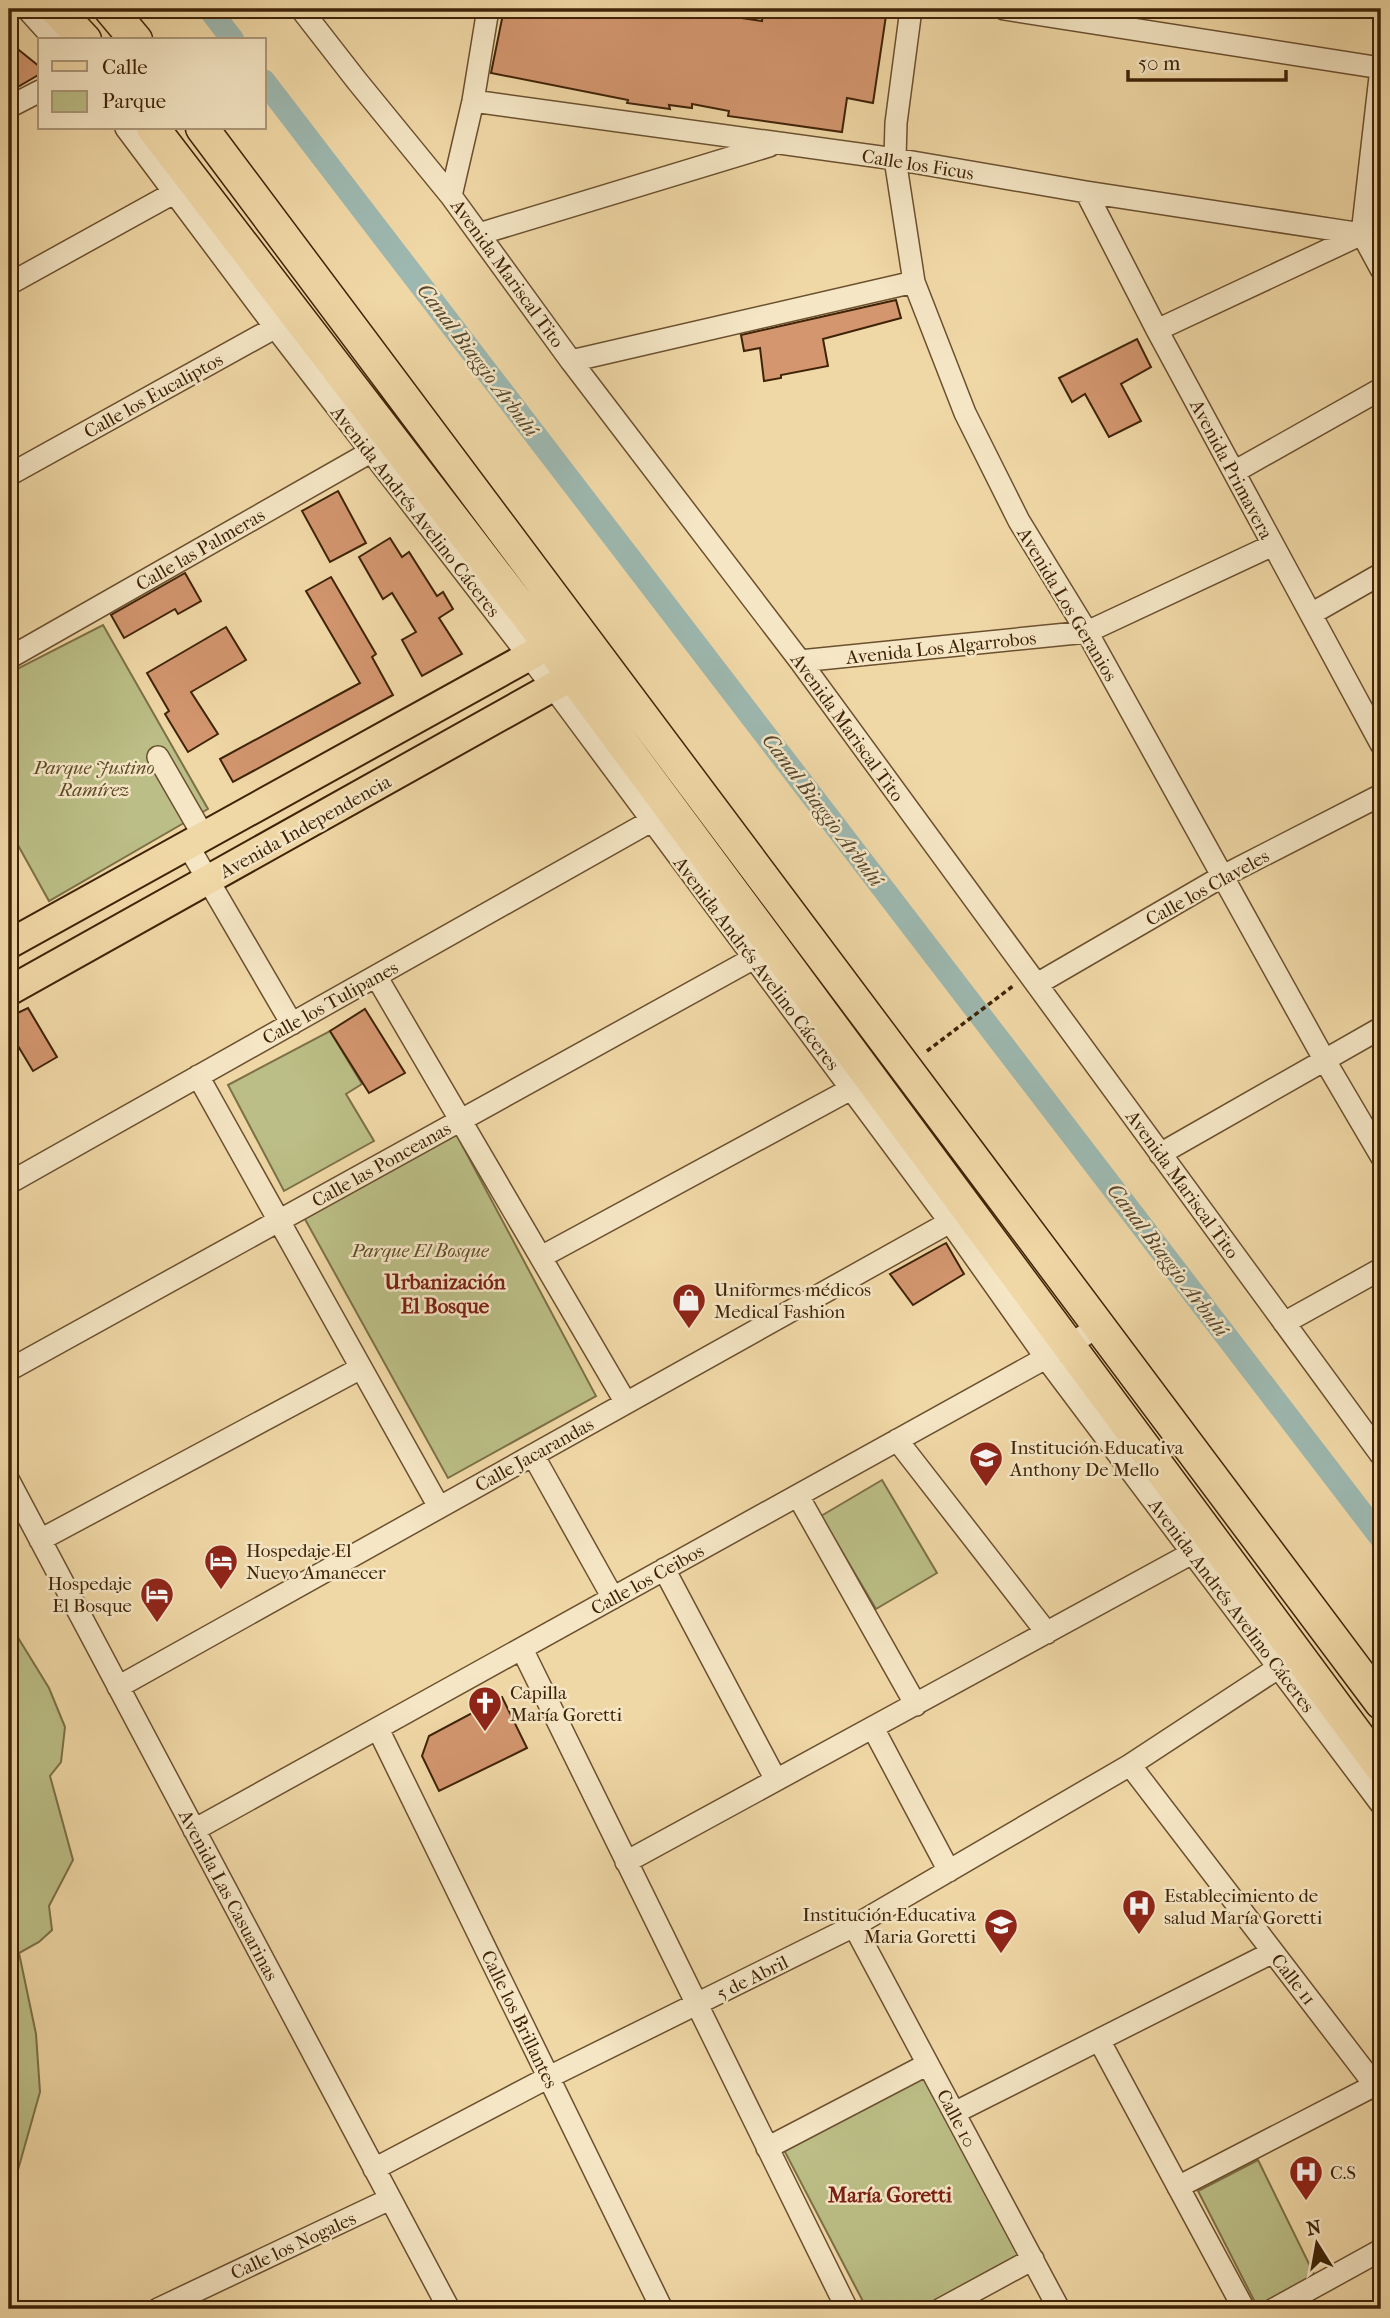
<svg xmlns="http://www.w3.org/2000/svg" width="1390" height="2318" viewBox="0 0 1390 2318" font-family="'IM FELL French Canon',serif">
  <rect width="100%" height="100%" fill="#f0d8a6"/>
  <filter id="stains"><feTurbulence type="fractalNoise" baseFrequency=".00286" numOctaves="4"/><feColorMatrix values="0 0 0 0 .2 0 0 0 0 .09 0 0 0 0 .02 0 0 0 .5 -.17"/></filter>
  <radialGradient id="worn" r=".72"><stop offset=".6" stop-color="#630" stop-opacity="0"/><stop offset="1" stop-color="#630" stop-opacity=".3"/></radialGradient>
  <path fill="#bbbe86" stroke="#7d7046" stroke-width="2" d="M103,625l105,184 -159,92 -40,-72v-156z
    M330,1031l32,53 -16,10 28,47 -90,50 -56,-106z
    M455,1132l141,264 -148,82 -147,-266z
    M882,1480l55,93 -61,36 -55,-93z
    M9,1623l40,65 16,39 -4,35 -11,14 23,84 -24,46 3,24 -13,12 -20,11 17,81 4,58 -24,85 -7,5z
    M927,2075l95,182 -102,52h-53l-83,-159z
    M1258,2160l57,116 -58,30 -59,-115z"/>
  <g fill="none" stroke-linecap="round" stroke-linejoin="round">
    <path stroke="#9db8b0" stroke-width="23" d="M209,9l24,31
      M264,81l1117,1457"/>
  </g>
  <path fill="#d3966f" stroke="#3f2307" stroke-width="2" d="M504,9h192l-1,2 67,10 1,-12h124l-14,94 -26,-5 -5,34 -114,-16 1,-5 -37,-7v4l-23,-3 1,4 -43,-6 1,-3 -137,-27z
    M9,42l31,25v7l-31,18z
    M896,300l5,18 -78,21 5,27 -47,9v3l-17,3 -4,-33 -16,3 -3,-16z
    M1137,339l14,28 -30,17 20,37 -32,16 -24,-43 -13,8 -13,-24z
    M338,491l28,52 -36,19 -28,-51z
    M390,538l12,19 7,-5 28,44 6,-4 10,17 -14,9 23,36 -40,22 -20,-36 14,-8 -24,-39 -9,6 -24,-42z
    M185,573l16,28 -23,13 -3,-5 -51,29 -13,-23z
    M331,577l45,77 -4,3 21,38 -160,87 -13,-23 140,-76 -54,-92z
    M226,627l20,33 -55,32 27,42 -30,18 -23,-38 4,-3 -22,-38z
    M28,1008l29,49 -24,14 -24,-40v-14z
    M365,1009l40,64 -36,20 -39,-62z
    M946,1243l18,31 -51,31 -23,-31z
    M502,1697l25,51 -88,43 -17,-35 7,-20z"/>
  <g fill="none" stroke-linecap="round" stroke-linejoin="round">
    <g stroke="#6b502f" stroke-width="24">
      <path id="minor" d="M27,9l28,31
        M301,9l56,72 94,115 120,165 229,300 581,794
        M911,9l-15,114 -1,36 19,123 51,131 54,108 68,111 237,427 57,97
        M1004,9l377,59
        M1381,68l-19,166 19,35
        M473,101l422,58 191,33 276,42
        M9,107l31,-16
        M126,128l149,199 278,360 397,535 96,136 335,446
        M1086,192l71,138 224,414
        M451,196l22,-95 15,-92
        M479,234l290,-88
        M9,284l179,-99
        M1157,330l205,-96
        M571,361l343,-79
        M1234,472l147,-83
        M9,475l276,-153
        M1311,614l70,-40
        M9,658l372,-212
        M800,661l287,-29 186,-87
        M158,757l45,78
        M187,844l105,180
        M376,976l250,427
        M1037,984l186,-108 158,-81
        M198,1076l241,431
        M1160,1154l221,-126
        M9,1183l642,-362
        M541,1257l310,-168
        M1284,1323l97,-54
        M9,1370l745,-412
        M897,1440l150,193
        M533,1455l80,143
        M9,1481l440,828
        M798,1496l118,209
        M40,1540l321,-172
        M664,1569l112,211
        M522,1649l325,660
        M118,1687l832,-465
        M873,1728l76,143
        M378,1729l284,580
        M1130,1765l251,328
        M194,1830l875,-485 30,-19
        M626,1862l579,-316
        M854,1926l205,383
        M1099,2040l145,269
        M954,2113l319,-161
        M767,2148l161,-84
        M374,2169l175,-92 305,-151 276,-161 160,-105
        M1178,2187l203,-105
        M158,2309l232,-110
        M941,2309l92,-50
        M1274,2309l107,-59"/>
    </g>
    <g stroke="#3f2307" stroke-width="32">
      <path id="major" d="M9,944l560,-310
        M9,991l581,-325"/>
    </g>
    <g stroke="#3f2307" stroke-width="35">
      <path id="highway" d="M56,9l29,31
        M110,9l26,31
        M153,128l396,516 832,1123
        M202,128l1179,1575"/>
    </g>
    <path stroke="#3f2307" stroke-width="3.5" stroke-dasharray="5 3.5" stroke-linecap="butt" d="M927,1051l86,-65"/>
    <use href="#minor" stroke="#f5e6c5" stroke-width="21"/>
    <use href="#major" stroke="#f0d8a6" stroke-width="28"/>
    <use href="#highway" stroke="#f0d8a6" stroke-width="32"/>
  </g>
  <defs>
    <g id="shop-pin" transform="scale(1.75)"><path d="M0 17L-7.5 6A9.5 9.5 0 1 1 7.5 6Z" fill="#8f2418" stroke="#f5e6c5"/><path d="M-5-2.5h2.3a2.7 3.5 0 0 1 5.4 0H5L5.5 6h-11ZM-1.5-2.5h3a1.5 2.3 0 0 0-3 0Z" fill="#fff"/></g>
    <g id="school-pin" transform="scale(1.75)"><path d="M0 17L-7.5 6A9.5 9.5 0 1 1 7.5 6Z" fill="#8f2418" stroke="#f5e6c5"/><path d="M0-5L7-2L0 1L-7-2ZM-4 1L0 2.5L4 1V4Q0 6-4 4Z" fill="#fff"/></g>
    <g id="hotel-pin" transform="scale(1.75)"><path d="M0 17L-7.5 6A9.5 9.5 0 1 1 7.5 6Z" fill="#8f2418" stroke="#f5e6c5"/><path d="M-6-4.5h1.5V1H6V5H4.5V3h-9V5H-6ZM-4 0a1.8 1.8 0 1 1 3.6 0ZM.5 0V-2.5h3Q6-2.5 6 0Z" fill="#fff"/></g>
    <g id="church-pin" transform="scale(1.75)"><path d="M0 17L-7.5 6A9.5 9.5 0 1 1 7.5 6Z" fill="#8f2418" stroke="#f5e6c5"/><path d="M-1.2-6h2.4v3.5h3.3v2.4h-3.3V6h-2.4V-.1h-3.3v-2.4h3.3Z" fill="#fff"/></g>
    <g id="hospital-pin" transform="scale(1.75)"><path d="M0 17L-7.5 6A9.5 9.5 0 1 1 7.5 6Z" fill="#8f2418" stroke="#f5e6c5"/><path d="M-5-5h3v3.5h4V-5h3V5h-3V1.5h-4V5h-3Z" fill="#fff"/></g>
  </defs>
  <g fill-rule="evenodd">
    <use href="#shop-pin" x="689" y="1300"/>
    <use href="#school-pin" x="986" y="1458"/>
    <use href="#hotel-pin" x="221" y="1561"/>
    <use href="#hotel-pin" x="157" y="1594"/>
    <use href="#church-pin" x="485" y="1703"/>
    <use href="#hospital-pin" x="1139" y="1906"/>
    <use href="#school-pin" x="1001" y="1925"/>
    <use href="#hospital-pin" x="1306" y="2172"/>
  </g>
  <g text-anchor="middle" stroke-width="5" stroke-linejoin="round" paint-order="stroke">
    <g font-size="19" fill="#3f2307" stroke="#f5e6c5">
      <text transform="translate(918 164) rotate(9)" y="7">Calle los Ficus</text>
      <text transform="translate(508 273) rotate(54)" y="7">Avenida Mariscal Tito</text>
      <text transform="translate(153 395) rotate(-29)" y="7">Calle los Eucaliptos</text>
      <text transform="translate(1232 469) rotate(62)" y="7">Avenida Primavera</text>
      <text transform="translate(416 511) rotate(52)" y="7">Avenida Andrés Avelino Cáceres</text>
      <text transform="translate(200 549) rotate(-30)" y="7">Calle las Palmeras</text>
      <text transform="translate(1068 604) rotate(59)" y="7">Avenida Los Geranios</text>
      <text transform="translate(941 647) rotate(-6)" y="7">Avenida Los Algarrobos</text>
      <text transform="translate(848 727) rotate(54)" y="7">Avenida Mariscal Tito</text>
      <text transform="translate(305 826) rotate(-29)" y="7">Avenida Independencia</text>
      <text transform="translate(1207 887) rotate(-29)" y="7">Calle los Claveles</text>
      <text transform="translate(757 963) rotate(53)" y="7">Avenida Andrés Avelino Cáceres</text>
      <text transform="translate(330 1002) rotate(-29)" y="7">Calle los Tulipanes</text>
      <text transform="translate(381 1164) rotate(-29)" y="7">Calle las Ponceanas</text>
      <text transform="translate(1183 1184) rotate(54)" y="7">Avenida Mariscal Tito</text>
      <text transform="translate(534 1454) rotate(-29)" y="7">Calle Jacarandas</text>
      <text transform="translate(647 1579) rotate(-29)" y="7">Calle los Ceibos</text>
      <text transform="translate(1232 1605) rotate(53)" y="7">Avenida Andrés Avelino Cáceres</text>
      <text transform="translate(229 1895) rotate(62)" y="7">Avenida Las Casuarinas</text>
      <text transform="translate(752 1977) rotate(-26)" y="7">5 de Abril</text>
      <text transform="translate(1294 1979) rotate(52)" y="7">Calle 11</text>
      <text transform="translate(520 2019) rotate(64)" y="7">Calle los Brillantes</text>
      <text transform="translate(957 2118) rotate(62)" y="7">Calle 10</text>
      <text transform="translate(293 2245) rotate(-25)" y="7">Calle los Nogales</text>
    </g>
    <g font-size="19" font-style="italic" fill="#5e4a27" stroke="#f5e6c5">
      <text x="94" y="774">Parque Justino<tspan x="94" dy="22">Ramírez</tspan></text>
      <text x="420" y="1257">Parque El Bosque</text>
    </g>
    <g font-size="19" fill="#3f2307" stroke="#f5e6c5" text-anchor="start">
      <text x="714" y="1296">Uniformes médicos<tspan x="714" dy="22">Medical Fashion</tspan></text>
      <text x="1010" y="1454">Institución Educativa<tspan x="1010" dy="22">Anthony De Mello</tspan></text>
      <text x="246" y="1557">Hospedaje El<tspan x="246" dy="22">Nuevo Amanecer</tspan></text>
      <text x="132" y="1590" text-anchor="end">Hospedaje<tspan x="132" dy="22">El Bosque</tspan></text>
      <text x="510" y="1699">Capilla<tspan x="510" dy="22">María Goretti</tspan></text>
      <text x="1164" y="1902">Establecimiento de<tspan x="1164" dy="22">salud María Goretti</tspan></text>
      <text x="976" y="1921" text-anchor="end">Institución Educativa<tspan x="976" dy="22">Maria Goretti</tspan></text>
      <text x="1330" y="2179">C.S</text>
    </g>
    <g font-size="21" font-style="italic" fill="#564831" stroke="#f5e6c5">
      <text transform="translate(478 360) rotate(53)" y="7">Canal Biaggio Arbulú</text>
      <text transform="translate(823 810) rotate(53)" y="7">Canal Biaggio Arbulú</text>
      <text transform="translate(1168 1260) rotate(53)" y="7">Canal Biaggio Arbulú</text>
    </g>
    <g font-size="21" font-weight="bold" fill="#7a1f14" stroke="#f5e6c5">
      <text x="445" y="1289">Urbanización<tspan x="445" dy="24">El Bosque</tspan></text>
      <text x="890" y="2202">María Goretti</text>
    </g>
  </g>
  <rect width="1390" height="2318" fill="none" stroke="#f0d8a6" stroke-width="35"/>
  <rect x="10" y="10" width="1369" height="2297" fill="none" stroke="#3f2307" stroke-width="3.5"/>
  <rect x="18" y="18" width="1355" height="2283" fill="none" stroke="#3f2307" stroke-width="2"/>
  <rect x="38" y="38" width="228" height="91" fill="#f5e6c5" stroke="#ac9879" stroke-width="2"/>
  <rect x="52" y="61" width="35" height="10" fill="#f0d8a6" stroke="#ac9879" stroke-width="2"/>
  <text x="102" y="74" font-size="21" fill="#3f2307">Calle</text>
  <rect x="52" y="91" width="35" height="21" fill="#bbbe86" stroke="#ac9879" stroke-width="2"/>
  <text x="102" y="108" font-size="21" fill="#3f2307">Parque</text>
  <g transform="translate(1317 2244) rotate(349)" stroke="#f5e6c5" stroke-width="5" paint-order="stroke">
  <path d="M0-5L12 26L0 18L-12 26Z" fill="#3f2307"/>
  <text y="-10" font-size="19" font-weight="bold" text-anchor="middle" fill="#3f2307">N</text>
  </g>
  <path d="M1128 70v10h158v-10" fill="none" stroke="#3f2307" stroke-width="3.5"/>
  <text x="1138" y="70" font-size="21" fill="#3f2307" stroke="#f5e6c5" stroke-width="5" paint-order="stroke">50 m</text>
  <rect width="100%" height="100%" filter="url(#stains)"/>
  <rect width="100%" height="100%" fill="url(#worn)"/>
</svg>
